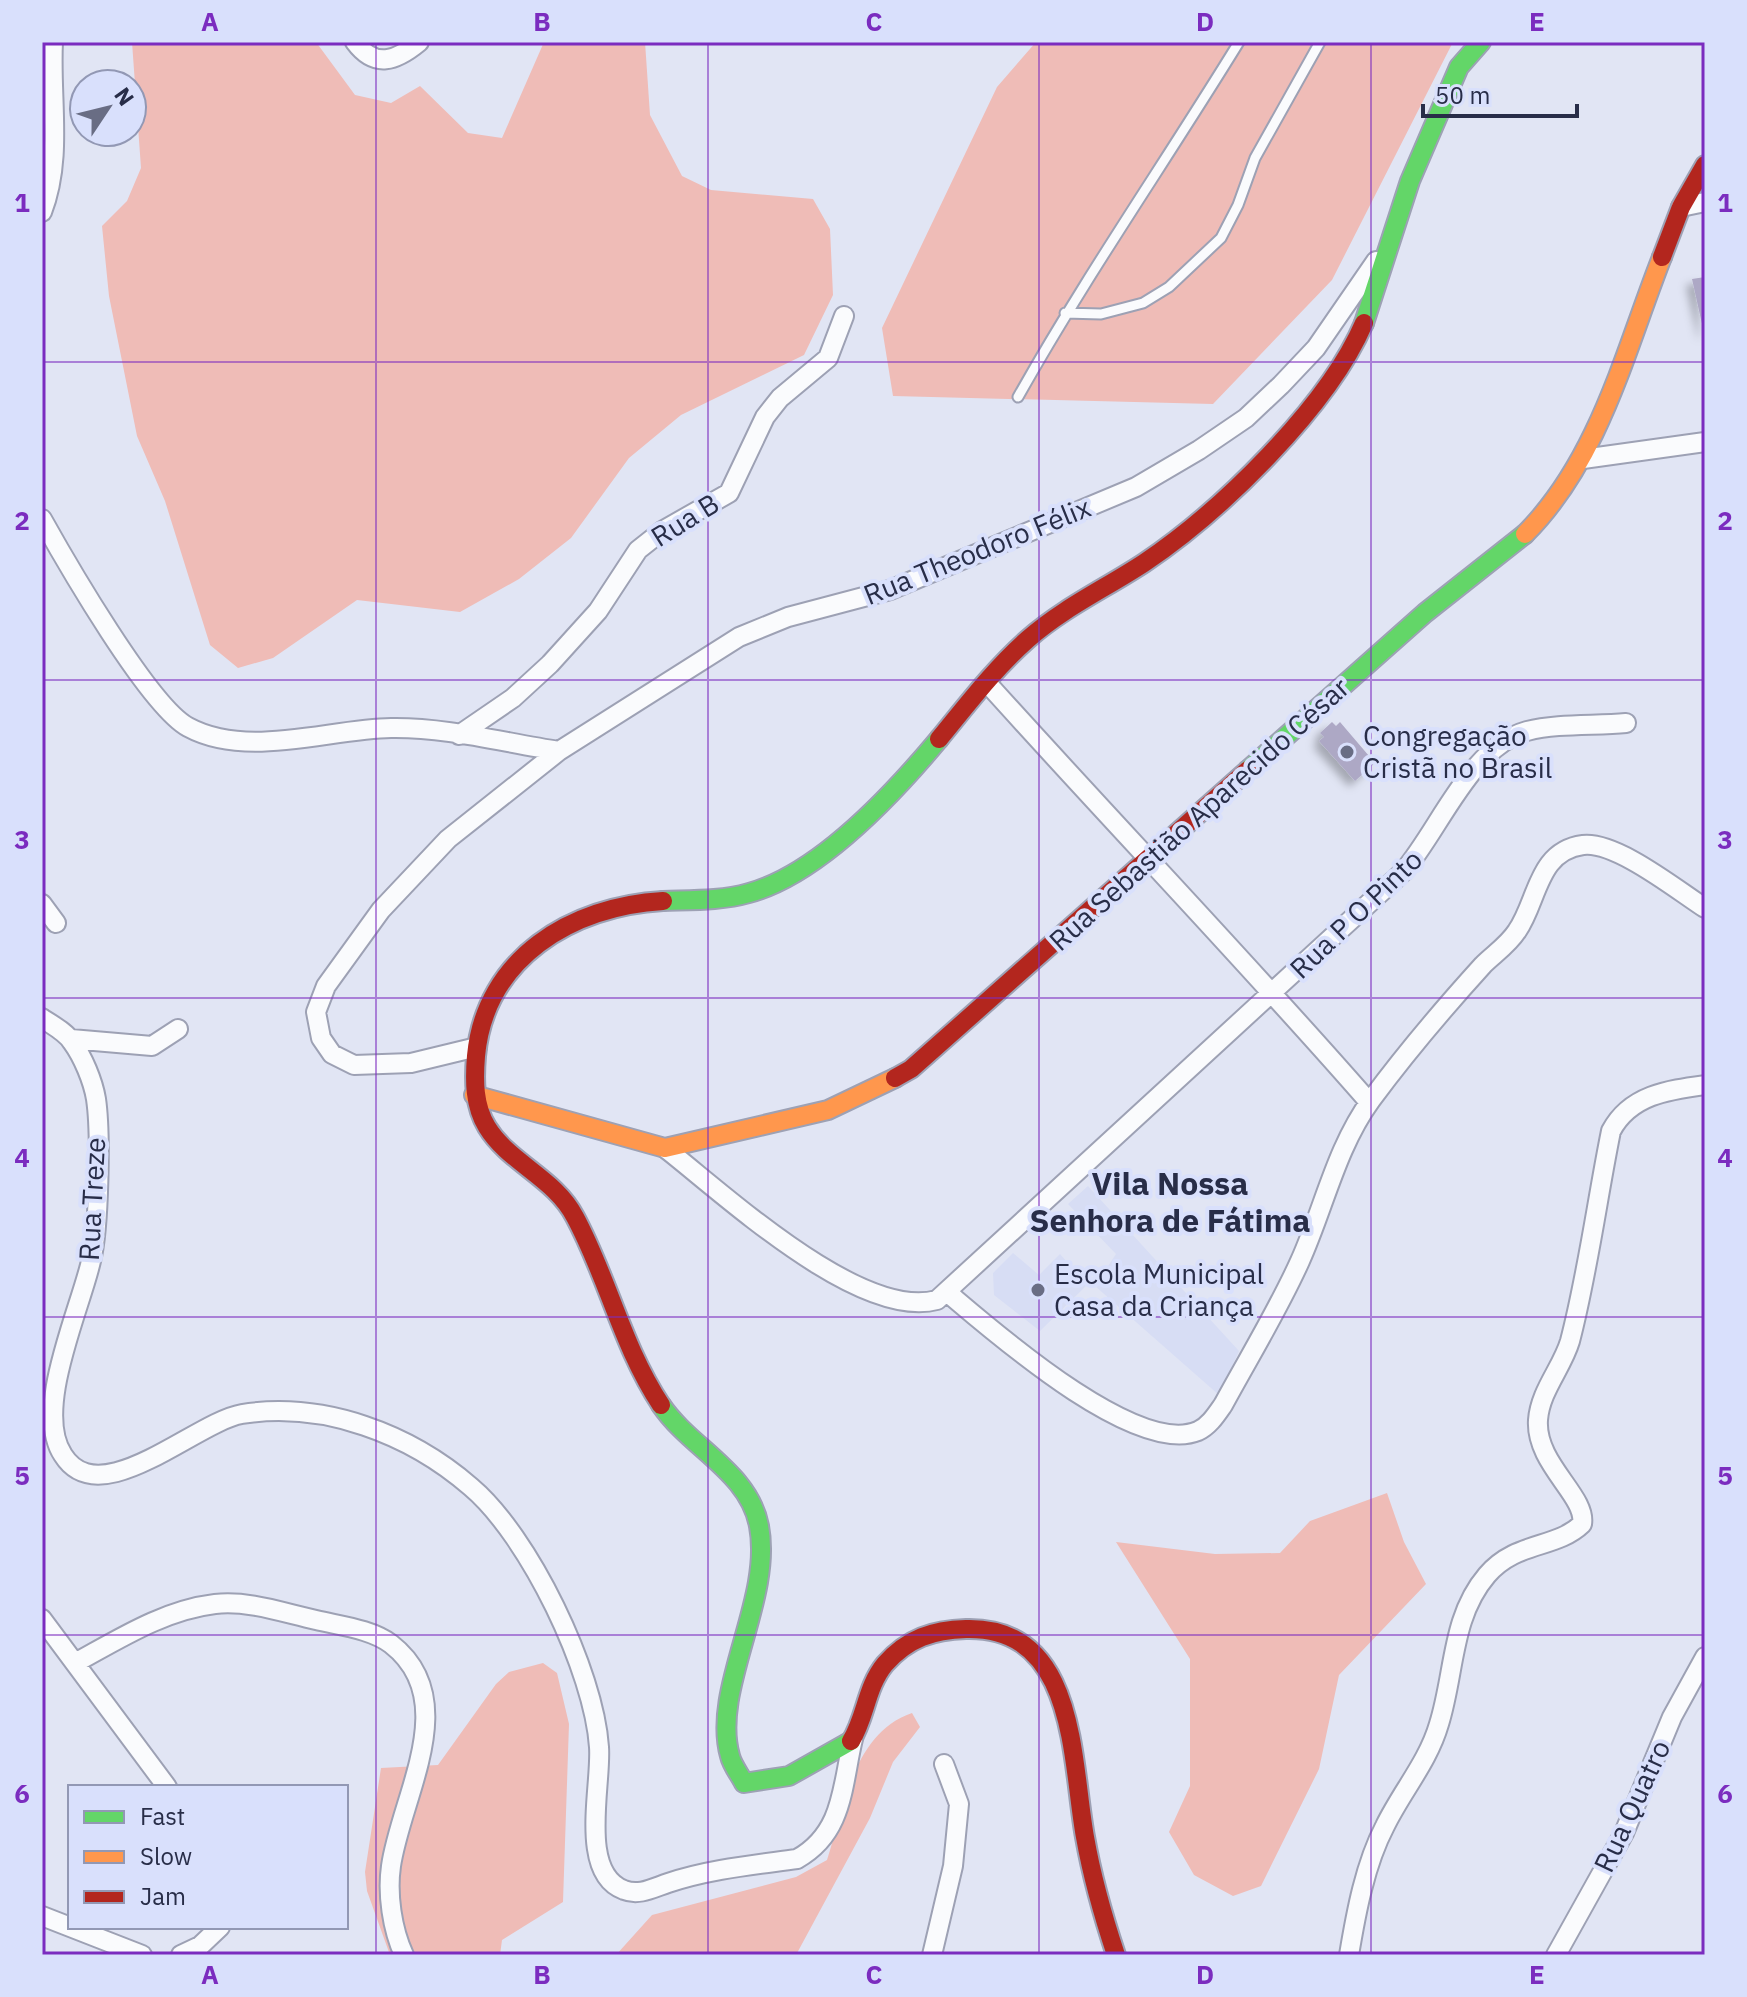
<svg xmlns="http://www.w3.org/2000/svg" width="1747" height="1997" viewBox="0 0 1747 1997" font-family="'IBM Plex Sans',sans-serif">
  <defs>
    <filter id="shadow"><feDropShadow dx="-6" dy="6" stdDeviation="4" flood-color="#0004"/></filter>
  </defs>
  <rect width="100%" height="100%" fill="#e1e5f4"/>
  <path fill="#d7ddf4" d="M1088,1186l151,165 -20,44 -124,-109 21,-32 -48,-50z
    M1013,1253l26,22 21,-21 27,31 -47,46 -46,-36 -1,-22z"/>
  <path fill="#efbcb7" d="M132,42h184l39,53 36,8 29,-17 48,47 34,5 42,-96h101l5,73 32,61 29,14 102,9 17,30 3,66 -29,60 -123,60 -52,43 -58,80 -52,41 -59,33 -103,-12 -84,58 -35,10 -28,-23 -45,-144 -28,-65 -28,-140 -7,-70 25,-25 14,-33z
    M1036,42h417l-121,238 -119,124 -320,-8 -11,-68 115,-241z
    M1387,1493l17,49 22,42 -87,91 -20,94 -58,117 -28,10 -39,-21 -25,-43 21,-46v-127l-74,-117 99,12 65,-1 30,-32z
    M543,1663l14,10 12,51 -6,178 -61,38 -2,15h-110l-23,-64 -2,-19 16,-104 57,-3 58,-81 13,-12z
    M912,1713l8,14 -27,35 -23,56 -74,137h-180l36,-40 144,-38 31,-17c17,-52 26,-127 85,-147z"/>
  <path fill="#ada8c5" filter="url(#shadow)" d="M1705,277v56h-1l-12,-54z
    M1332,722l4,4 4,-4 35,41 -20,18 -36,-40 5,-4 -4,-4z"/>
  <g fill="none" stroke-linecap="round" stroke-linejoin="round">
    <g stroke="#9da1b4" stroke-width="13">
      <path id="lane" d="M1065,313l36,1 42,-11 26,-16 52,-49 17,-33 17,-47 65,-116
        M1018,397c68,-121 148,-236 221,-355"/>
    </g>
    <g stroke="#9da1b4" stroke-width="22">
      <path id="street" d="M355,42c20,27 41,19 64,0
        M1681,207l24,-5
        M42,212c21,-54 8,-113 11,-170
        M1583,459l122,-17
        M42,519c24,43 107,187 146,208 59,32 140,2 203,1 56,-1 114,15 168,23l180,-114 49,-20 102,-27 246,-103 63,-37 47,-32 35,-33 35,-37 60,-87
        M988,684c126,140 257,276 381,418
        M459,735l54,-37 37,-34 48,-53 40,-61 24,-19 67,-38 36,-76 15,-19 48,-40 16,-42
        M42,904l14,19
        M42,1018c10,7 24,14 30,24 11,15 21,39 24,57 5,34 3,129 -5,162 -11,49 -58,149 -28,194 37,59 132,-33 179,-41 82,-13 168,20 229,73 58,49 123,184 128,260 3,37 -21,126 25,143 15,6 29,-2 44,-7 42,-14 86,-18 129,-24 47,-26 45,-74 56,-120
        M71,1039l81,7 26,-17
        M477,1047l-66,16 -57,2 -22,-11 -11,-16 -5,-26 10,-26 55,-76 67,-71 111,-88
        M665,1148c59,46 195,173 272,152l466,-428c37,-43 67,-125 124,-141 31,-8 68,-5 99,-8
        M948,1293c45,38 188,164 250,138 11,-5 18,-16 25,-26 26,-48 55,-95 77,-144 24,-53 36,-113 71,-161 34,-46 73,-92 112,-135 11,-11 25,-20 34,-34 21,-30 20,-80 66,-86 33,-4 94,45 122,63
        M42,1619l125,168
        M75,1663c44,-24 89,-53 140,-59 33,-4 69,9 101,16 25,6 55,9 75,24 72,56 10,152 0,222 -4,28 1,63 13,89
        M42,1916l100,39
        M181,1955l19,-9 20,-19
        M932,1955l21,-89 6,-62 -15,-40
        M1349,1955c7,-42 16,-91 36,-129 17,-35 43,-64 54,-102 16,-51 12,-107 48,-149 29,-34 69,-26 95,-51 5,-28 -47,-60 -44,-104 2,-29 24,-52 32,-79 18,-69 27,-141 41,-210 19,-36 57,-41 94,-46
        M1556,1955l68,-122 48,-116 33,-60"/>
    </g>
    <g stroke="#9da1b4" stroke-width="22">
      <path id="fast" d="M1364,323l46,-142 49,-114 22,-25
        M1248,770l177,-157 100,-79
        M663,901c29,-1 58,0 86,-8 70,-19 145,-100 190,-154
        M661,1405c29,43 88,67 98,121 14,74 -48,163 -29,230 2,9 10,19 14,27l45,-7 62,-35"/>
    </g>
    <g stroke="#9da1b4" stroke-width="22">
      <path id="slow" d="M1525,534c74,-74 100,-183 137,-277
        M474,1095l191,53 163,-38 67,-32"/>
    </g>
    <g stroke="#9da1b4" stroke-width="22">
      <path id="jam" d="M1662,257l19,-50 24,-42
        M939,739c28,-34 55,-70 89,-100 35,-31 78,-51 116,-76 76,-51 184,-156 220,-240
        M895,1078l16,-9 337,-299
        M661,1405c-39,-59 -53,-127 -86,-188 -20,-39 -66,-54 -88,-90 -13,-21 -13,-47 -11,-71 9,-98 96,-150 187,-155
        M851,1741c15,-24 15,-54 34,-77 23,-26 48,-34 81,-35 111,-3 105,131 119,208 7,40 18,79 31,118"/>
    </g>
    <use href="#lane" stroke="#fafbfd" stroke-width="9"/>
    <use href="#street" stroke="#fafbfd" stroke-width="18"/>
    <use href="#fast" stroke="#63d668" stroke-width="18"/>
    <use href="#slow" stroke="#ff974d" stroke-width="18"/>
    <use href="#jam" stroke="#b3261e" stroke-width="18"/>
  </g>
  <path fill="none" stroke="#7b2cbf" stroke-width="2" stroke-opacity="0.55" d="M376,42v1913M708,42v1913M1039,42v1913M1371,42v1913M42,362h1663M42,680h1663M42,998h1663M42,1317h1663M42,1635h1663"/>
  <g fill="#696d84" stroke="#d9e0fc" stroke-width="3">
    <circle cx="1347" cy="752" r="8"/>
    <circle cx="1038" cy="1290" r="8"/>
  </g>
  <g text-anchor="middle" stroke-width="8" stroke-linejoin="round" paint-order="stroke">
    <g font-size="28" fill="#282d48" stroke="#d9e0fc">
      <text transform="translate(685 520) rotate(-32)" y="10">Rua B</text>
      <text transform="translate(977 551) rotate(-22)" y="10">Rua Theodoro Félix</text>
      <text transform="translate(1199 814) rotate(-42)" y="10">Rua Sebastião Aparecido César</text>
      <text transform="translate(1356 914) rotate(-44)" y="10">Rua P O Pinto</text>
      <text transform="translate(92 1199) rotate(-87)" y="10">Rua Treze</text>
      <text transform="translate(1632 1806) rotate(-65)" y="10">Rua Quatro</text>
    </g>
    <g font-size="28" fill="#282d48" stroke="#d9e0fc" text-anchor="start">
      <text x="1363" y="746">Congregação<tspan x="1363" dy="32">Cristã no Brasil</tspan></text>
      <text x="1054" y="1284">Escola Municipal<tspan x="1054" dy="32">Casa da Criança</tspan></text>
    </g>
    <g font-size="32" font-weight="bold" fill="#282d48" stroke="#d9e0fc">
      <text x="1170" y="1195">Vila Nossa<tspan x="1170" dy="37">Senhora de Fátima</tspan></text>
    </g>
  </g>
  <rect width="1747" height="1997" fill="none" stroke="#d9e0fc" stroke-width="88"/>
  <rect x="68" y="1785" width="280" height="144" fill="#d9e0fc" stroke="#9298b4" stroke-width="2"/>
  <rect x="84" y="1811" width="40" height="12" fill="#63d668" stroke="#9298b4" stroke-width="2"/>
  <text x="140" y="1825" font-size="24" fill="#282d48">Fast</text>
  <rect x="84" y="1851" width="40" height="12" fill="#ff974d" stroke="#9298b4" stroke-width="2"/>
  <text x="140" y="1865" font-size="24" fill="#282d48">Slow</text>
  <rect x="84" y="1891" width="40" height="12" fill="#b3261e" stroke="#9298b4" stroke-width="2"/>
  <text x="140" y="1905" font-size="24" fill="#282d48">Jam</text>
  <g transform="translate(108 108) rotate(55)"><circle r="38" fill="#d9e0fc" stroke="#9298b4" stroke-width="2"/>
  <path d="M0-6L14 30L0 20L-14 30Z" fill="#696d84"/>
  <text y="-12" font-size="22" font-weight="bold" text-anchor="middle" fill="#282d48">N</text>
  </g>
  <path d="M1423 104v12h154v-12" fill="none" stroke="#282d48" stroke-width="4"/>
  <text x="1435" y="104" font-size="24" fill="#282d48" stroke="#d9e0fc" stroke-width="6" paint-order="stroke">50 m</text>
  <rect x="44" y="44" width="1659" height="1909" fill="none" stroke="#7b2cbf" stroke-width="3"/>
  <g font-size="26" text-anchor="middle" font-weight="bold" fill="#7b2cbf">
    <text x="210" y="31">A</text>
    <text x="542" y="31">B</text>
    <text x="874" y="31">C</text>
    <text x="1205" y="31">D</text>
    <text x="1537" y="31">E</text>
    <text x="22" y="212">1</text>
    <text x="1725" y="212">1</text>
    <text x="22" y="530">2</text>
    <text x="1725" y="530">2</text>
    <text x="22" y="849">3</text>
    <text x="1725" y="849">3</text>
    <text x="22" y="1167">4</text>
    <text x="1725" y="1167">4</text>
    <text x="22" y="1485">5</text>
    <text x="1725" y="1485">5</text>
    <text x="22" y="1803">6</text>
    <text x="1725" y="1803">6</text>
    <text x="210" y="1984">A</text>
    <text x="542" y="1984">B</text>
    <text x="874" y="1984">C</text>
    <text x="1205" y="1984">D</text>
    <text x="1537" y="1984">E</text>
  </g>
</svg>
